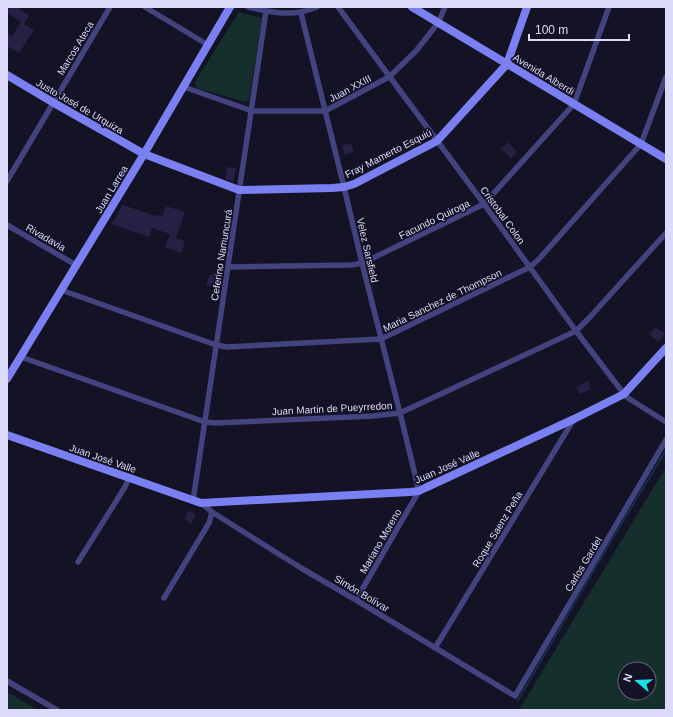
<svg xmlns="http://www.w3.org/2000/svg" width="673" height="717" viewBox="0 0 673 717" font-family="Arial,sans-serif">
  <rect width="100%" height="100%" fill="#141225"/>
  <path fill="#152f2c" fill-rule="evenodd" d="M239,12l23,6 -13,82 -4,2 -49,-14 -1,-6z
    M666,467v243h-147zM625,669h24v24h-24z
    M7,692l31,18h-31z"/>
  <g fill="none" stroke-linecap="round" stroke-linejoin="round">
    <path stroke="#162e4b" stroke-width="2" d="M518,700l90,-154 58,-96"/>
  </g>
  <path fill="#252044" d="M7,7h9l13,8 -5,9 10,6 -15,23 -12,-7v-14l5,4 9,-14 -14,-9z
    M508,142l9,10 -6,6 -10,-9z
    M351,143l3,9 -9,3 -3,-9z
    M227,167l9,1 -3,14 -8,-3z
    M123,205l33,11 1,-1 5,2 4,-11 19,6 -9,26 9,3 -4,12 -16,-6 5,-13 -18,-6 -3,9 -38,-13z
    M210,274l7,3 -3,10 -8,-2z
    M656,327l9,7 -7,8 -9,-8z
    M588,381l3,8 -11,5 -4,-7z
    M189,510l7,5 -5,9 -7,-5z"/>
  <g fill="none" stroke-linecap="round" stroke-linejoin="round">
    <path stroke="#42437f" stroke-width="5.5" d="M145,7l63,38
      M248,7c25,6 45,10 69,0
      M338,7l146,197 92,127 48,63 4,4 38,24
      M301,13l43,174 18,76 38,150 19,78 -63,109
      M184,87l68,24h73l64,-34 27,-26 22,-28 7,-16
      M7,181l103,-174
      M7,225l69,40
      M228,267l124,-2 10,-2 11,-5 111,-54 90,-100 35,-97
      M61,290l155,55 11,2 154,-8 149,-72 9,-8 102,-115 25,-67
      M21,357l184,65 11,1 157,-7 27,-3 176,-82 14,-14 76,-84
      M193,501l73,-490
      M201,503l11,9 89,56 55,32 159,96 151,-256
      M78,562l47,-75 4,-9
      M164,598l45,-75 3,-11
      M435,648l139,-229
      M7,681l50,29"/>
    <path stroke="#7a80f2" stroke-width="8" d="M412,7l254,152
      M7,75l47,28 90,51 95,36 93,-2 12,-1 10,-3 83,-43 70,-77 20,-57
      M7,379l137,-225 86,-147
      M7,435l194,68 209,-11 9,-1 6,-3 149,-69 50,-25 42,-46"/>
  </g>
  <g text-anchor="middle" stroke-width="3.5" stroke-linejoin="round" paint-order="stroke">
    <g font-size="10" fill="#dbdafb" stroke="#141225">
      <text transform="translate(75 48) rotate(-59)" y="4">Marcos Ateca</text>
      <text transform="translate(544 74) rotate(31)" y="4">Avenida Alberdi</text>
      <text transform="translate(350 88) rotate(-28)" y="4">Juan XXIII</text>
      <text transform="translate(80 106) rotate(30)" y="4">Justo José de Urquiza</text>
      <text transform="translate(388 153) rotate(-27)" y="4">Fray Mamerto Esquiú</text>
      <text transform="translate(111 189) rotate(-59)" y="4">Juan Larrea</text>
      <text transform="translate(503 215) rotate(54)" y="4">Cristobal Colon</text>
      <text transform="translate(434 219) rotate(-26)" y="4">Facundo Quiroga</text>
      <text transform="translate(46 237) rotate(30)" y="4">Rivadavia</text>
      <text transform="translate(368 250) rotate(77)" y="4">Velez Sarsfield</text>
      <text transform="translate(221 255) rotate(-81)" y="4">Ceferino Namuncurá</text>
      <text transform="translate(442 300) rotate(-26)" y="4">Maria Sanchez de Thompson</text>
      <text transform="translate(332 408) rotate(-3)" y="4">Juan Martin de Pueyrredon</text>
      <text transform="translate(103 458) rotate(19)" y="4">Juan José Valle</text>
      <text transform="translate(447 466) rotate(-24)" y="4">Juan José Valle</text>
      <text transform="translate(497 529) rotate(-59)" y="4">Roque Saenz Peña</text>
      <text transform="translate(380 541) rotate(-60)" y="4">Mariano Moreno</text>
      <text transform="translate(583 564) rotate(-59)" y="4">Carlos Gardel</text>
      <text transform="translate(362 593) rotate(31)" y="4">Simón Bolívar</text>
    </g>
  </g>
  <rect width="673" height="717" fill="none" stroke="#dbdafb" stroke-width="16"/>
  <g transform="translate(637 681) rotate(289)"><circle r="19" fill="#141225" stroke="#64627b"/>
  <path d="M0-3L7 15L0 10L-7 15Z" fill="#19e1e8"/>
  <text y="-6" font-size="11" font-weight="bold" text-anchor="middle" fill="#dbdafb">N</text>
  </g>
  <path d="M529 34v6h100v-6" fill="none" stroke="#dbdafb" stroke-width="2"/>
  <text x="535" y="34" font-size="12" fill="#dbdafb" stroke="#141225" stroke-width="3" paint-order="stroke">100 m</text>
</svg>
